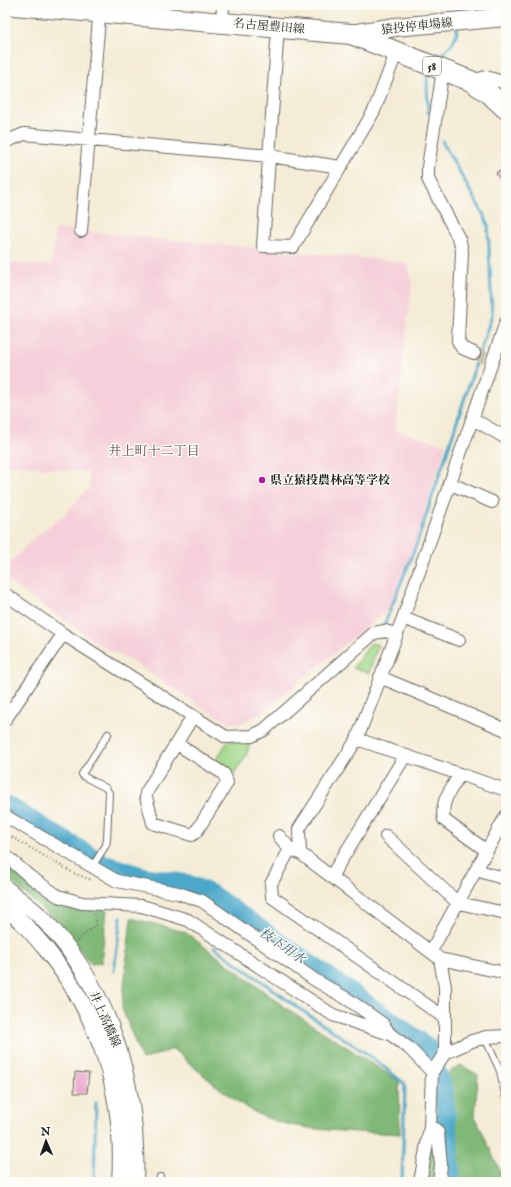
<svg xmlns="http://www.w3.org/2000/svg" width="511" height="1187" viewBox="0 0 511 1187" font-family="'IM FELL English','Noto Serif JP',serif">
  <rect width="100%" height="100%" fill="#fdfcf7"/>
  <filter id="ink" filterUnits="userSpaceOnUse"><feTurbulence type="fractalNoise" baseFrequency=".025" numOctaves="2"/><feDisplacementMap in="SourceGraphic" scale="8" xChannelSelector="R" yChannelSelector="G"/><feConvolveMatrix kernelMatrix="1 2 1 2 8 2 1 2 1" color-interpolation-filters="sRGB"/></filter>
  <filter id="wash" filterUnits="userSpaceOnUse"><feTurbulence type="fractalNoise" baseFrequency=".012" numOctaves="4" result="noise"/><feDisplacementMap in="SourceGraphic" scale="16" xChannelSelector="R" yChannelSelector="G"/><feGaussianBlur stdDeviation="0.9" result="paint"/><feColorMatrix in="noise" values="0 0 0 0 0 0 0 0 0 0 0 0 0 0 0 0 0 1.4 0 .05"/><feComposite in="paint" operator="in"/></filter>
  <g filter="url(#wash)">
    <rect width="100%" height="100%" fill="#f4ecd6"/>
    <path fill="#f5cfd9" d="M57,229l335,32 17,4 3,18 -17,147 51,15 -50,158 -137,111 -20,10 -11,-2 -13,-7 -85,-55 -27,-13 -98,-68v-11l28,-29 33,-26 23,-25v-16l-84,-8v-202l47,4 3,-35z"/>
    <path fill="#a1d98b" stroke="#5e7a54" d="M371,643l7,2 -9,28 -16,-5z
      M228,741h23l-6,17 -11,15 -19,-12z"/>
    <path fill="#80b977" stroke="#4e6a4a" d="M5,864l27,21 39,24 36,1 -6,53 -10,1 -28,-36 -50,-45 -8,-5z
      M131,918l54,14 98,74 116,75 1,53c-42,-3 -104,-1 -142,-20 -31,-17 -58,-42 -85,-65l-31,11 -20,-52z
      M461,1065l17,10 -3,41 30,66h-91l35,-110z"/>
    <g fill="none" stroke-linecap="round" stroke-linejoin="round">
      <path stroke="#4ba8ca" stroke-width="3" d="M459,10v-5
        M440,55c10,-8 17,-14 17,-28
        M427,76l1,37
        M384,625l33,-82 73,-222 2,-6 -4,-90 -3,-8 -43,-76
        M214,947l83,60 73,49 35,28 -3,98
        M114,971l7,-54
        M94,1182l2,-79"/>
      <path stroke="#4ba8ca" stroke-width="19" d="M5,804l99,60 41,13 43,7 23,10 217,153 15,42 7,61 1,32"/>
    </g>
    <g id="blocks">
      <path fill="#e8a0cc" d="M506,166v22l-10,-15z
        M75,1072l14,1 -2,20h-13z"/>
    </g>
  </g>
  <g filter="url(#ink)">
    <use href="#blocks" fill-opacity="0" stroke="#68655d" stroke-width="1"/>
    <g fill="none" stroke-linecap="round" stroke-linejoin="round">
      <path stroke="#c9c2b1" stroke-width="12" stroke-dasharray="12 6" stroke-linecap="butt" d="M474,353l12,5"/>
      <g stroke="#68655d" stroke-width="8">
        <path id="service" d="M92,867l14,-22 1,-6 2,-46 -3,-5 -23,-12 -1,-2 26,-40
          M483,1042l3,-2 14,31 6,28
          M159,1182l1,-5"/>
      </g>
      <g stroke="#68655d" stroke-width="14">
        <path id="minor" d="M222,22l1,-17
          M278,27l-15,219 30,1 81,-136 23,-60
          M443,70l-15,97v12l32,62 2,11 -4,89 4,7 12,5
          M471,81l15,-4 20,6
          M5,142l19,-8 246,22 70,11
          M81,231l19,-224
          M506,322l-103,296 -46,121 -58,90 1,24 140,106 66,14
          M473,419l33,19
          M449,483l43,19
          M5,594l58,40 163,103 26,-1 12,-6 110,-97 11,-2 10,3
          M403,618l56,22
          M380,677l126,53
          M5,720l58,-86
          M357,739l149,51
          M177,744l47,30 3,9 -31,49 -4,3 -39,-12 -7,-26v-4l47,-77
          M460,774c-9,16 -20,27 -16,46l43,31
          M5,816l112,65 61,12 24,8 113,79 34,20 34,24 6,9
          M279,836l11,13
          M386,836l72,67 48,10
          M300,853l-10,-4 -19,35 1,13 173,121
          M5,855l24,21 29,20 24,7 60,3 46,14 145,95 57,19 19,14 23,24
          M476,870l30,9
          M332,875l73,-119
          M431,951l75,-135
          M440,959l5,28v66
          M430,1127l6,2 2,4 3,32 -2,17
          M420,1182l10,-55 2,-55 13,-19 27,-12 14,-4 20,-1"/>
      </g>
      <g stroke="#68655d" stroke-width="18">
        <path id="tertiary" d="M5,888c12,10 27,20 38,31 67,69 96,168 92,263
          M5,908c16,11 28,26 41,41 54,67 80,147 74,233"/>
      </g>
      <g stroke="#68655d" stroke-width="20">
        <path id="secondary" d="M351,34l44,-7 111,-10"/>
      </g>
      <g stroke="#68655d" stroke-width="22">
        <path id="primary" d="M14,5l337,29 120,47 19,13 16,15"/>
      </g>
      <path stroke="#68655d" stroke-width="2" stroke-dasharray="1 3" stroke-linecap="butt" d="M5,833l70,41 17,6
        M77,941l18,-16 2,-7 -3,-4"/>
      <use href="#service" stroke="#fff" stroke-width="6"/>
      <use href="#minor" stroke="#fff" stroke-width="12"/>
      <use href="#tertiary" stroke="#fff" stroke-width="16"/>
      <use href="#secondary" stroke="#fff" stroke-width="18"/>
      <use href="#primary" stroke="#fff" stroke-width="20"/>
    </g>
  </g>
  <circle fill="#b5179e" stroke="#fdfcf7" stroke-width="1.5" cx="262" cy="480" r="4"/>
  <g text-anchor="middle" stroke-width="3" stroke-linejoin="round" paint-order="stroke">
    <rect fill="#fdfcf7" stroke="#605f5e" stroke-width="1" x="423" y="57" width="18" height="18" rx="3"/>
    <g font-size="11" font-weight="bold" fill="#1c1c1c">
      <text x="432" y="70">58</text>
    </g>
    <g font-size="12" fill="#1c1c1c" stroke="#fdfcf7">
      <text transform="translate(269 26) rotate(5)" y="4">名古屋豊田線</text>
      <text transform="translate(417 26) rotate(-6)" y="4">猿投停車場線</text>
      <text transform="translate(105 1019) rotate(66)" y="4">井上高橋線</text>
    </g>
    <g font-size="12" font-weight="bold" fill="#1c1c1c" stroke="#fdfcf7" text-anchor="start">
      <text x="270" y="484">県立猿投農林高等学校</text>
    </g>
    <g font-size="13" fill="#634a5a" stroke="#fdfcf7">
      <text x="154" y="455">井上町十二丁目</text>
    </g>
    <g font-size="13" font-style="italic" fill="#346273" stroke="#fdfcf7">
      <text transform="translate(283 945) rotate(35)" y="5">枝下用水</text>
    </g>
  </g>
  <rect width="511" height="1187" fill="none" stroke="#fdfcf7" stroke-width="20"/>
  <g transform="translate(46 1141) rotate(358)" stroke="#fdfcf7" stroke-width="3" paint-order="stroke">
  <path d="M0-3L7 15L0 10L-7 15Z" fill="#1c1c1c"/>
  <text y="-6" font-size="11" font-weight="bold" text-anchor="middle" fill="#1c1c1c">N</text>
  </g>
</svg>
